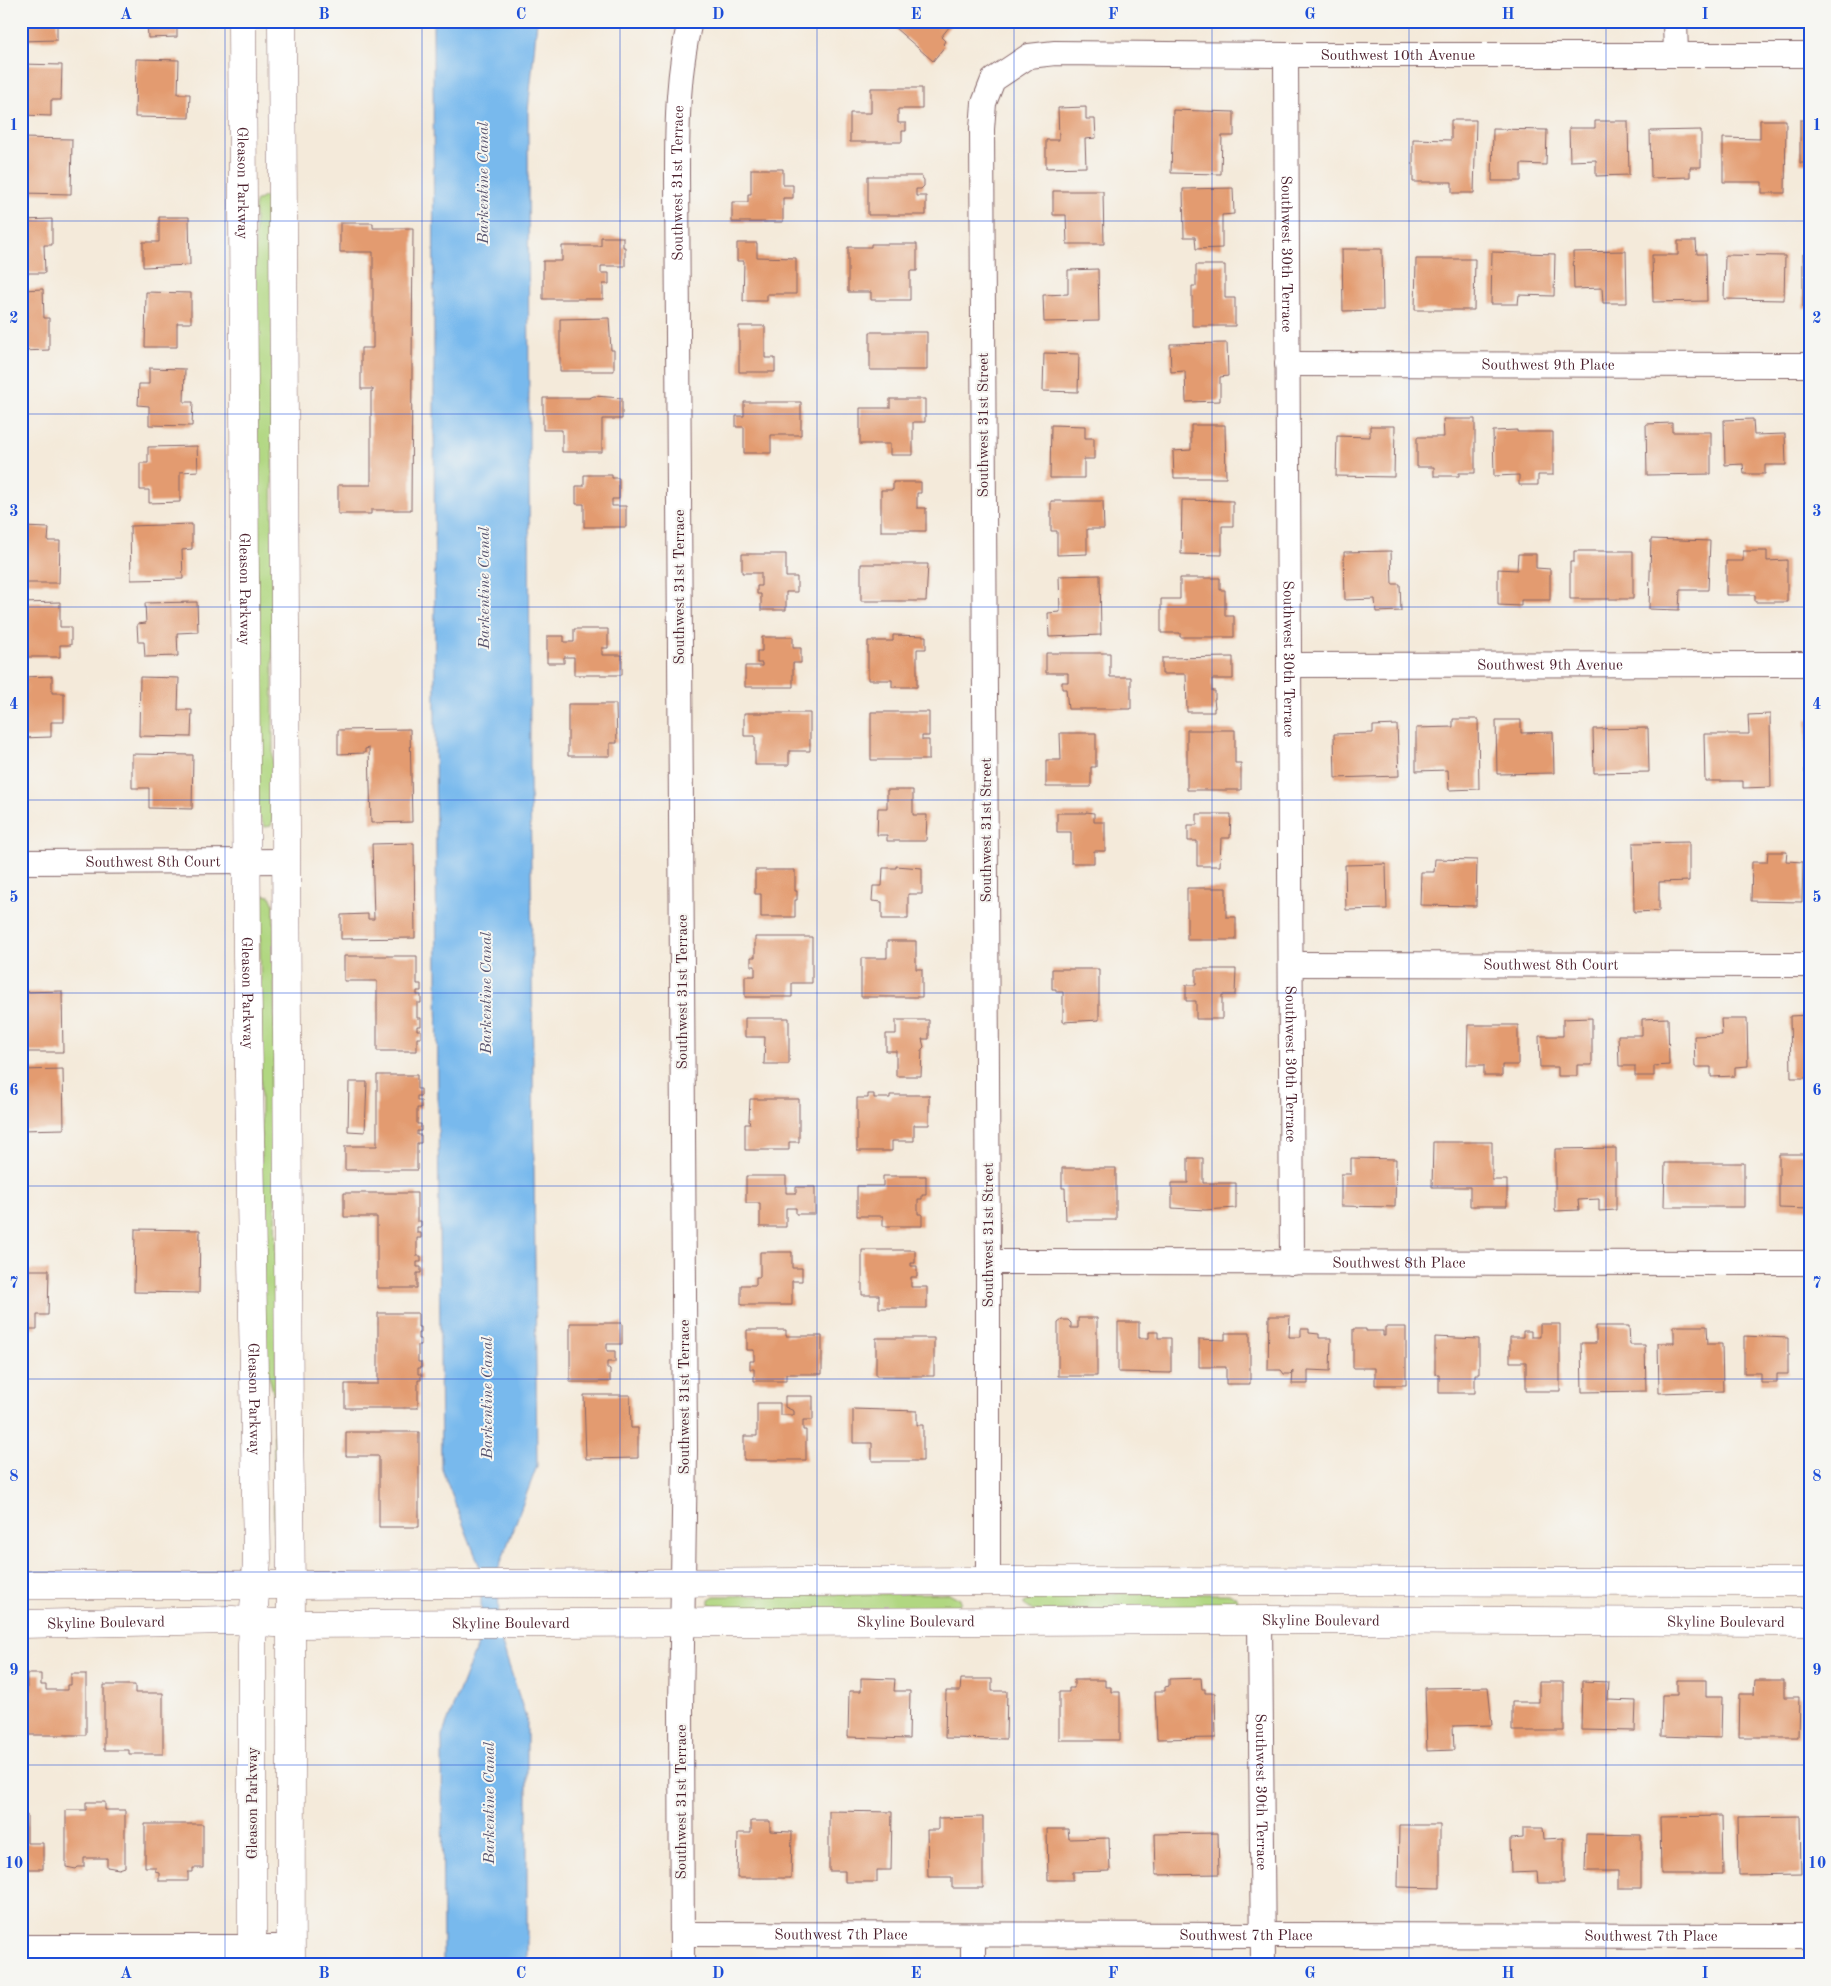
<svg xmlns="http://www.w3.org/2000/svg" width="1831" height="1986" viewBox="0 0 1831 1986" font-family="'Old Standard TT',serif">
  <rect width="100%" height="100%" fill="#f6f6f2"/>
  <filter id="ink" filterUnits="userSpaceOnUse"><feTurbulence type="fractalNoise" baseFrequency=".02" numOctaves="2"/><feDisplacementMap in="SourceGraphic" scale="10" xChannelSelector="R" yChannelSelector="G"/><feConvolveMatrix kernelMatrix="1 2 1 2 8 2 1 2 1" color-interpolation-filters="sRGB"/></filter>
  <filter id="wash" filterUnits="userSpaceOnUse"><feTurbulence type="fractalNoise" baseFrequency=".0096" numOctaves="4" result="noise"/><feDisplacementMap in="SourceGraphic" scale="20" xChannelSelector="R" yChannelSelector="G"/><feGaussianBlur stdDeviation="1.12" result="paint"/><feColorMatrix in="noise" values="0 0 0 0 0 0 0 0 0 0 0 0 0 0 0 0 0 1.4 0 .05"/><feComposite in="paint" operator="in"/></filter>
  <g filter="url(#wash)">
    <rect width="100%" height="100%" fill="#f4eada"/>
    <path fill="#b1d781" stroke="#7e7b56" d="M264,197l8,2 1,620 -2,7 -6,1 -7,-12 -3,-613z
      M264,895l6,1 4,9 3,641 -3,-2v-148l-12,-48 -2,-438z
      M949,1593l11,6 1,4 -8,7 -219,1 -25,-7v-5l5,-3z
      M1043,1593l188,1 5,3 2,7 -1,3 -204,4 -9,-6v-2z"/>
    <path fill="#78b9ed" stroke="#616c8c" d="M433,21h104l-9,91 2,660 7,694 -39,104 1,64 28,87v244h-84l-1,-229 39,-101v-65l-40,-103 -6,-737z"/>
    <g id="blocks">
      <path fill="#e39b6f" d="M21,21h36v19l-36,1z
        M147,21h42v3l-12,1v12l-29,1z
        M887,21h67l-13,16 4,4 -2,3 2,2 -12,15z
        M136,59l43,1 -1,34h12l-1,24 -54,-1z
        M21,64l41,1 -1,35h-10v16l-30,-1z
        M871,88h51v21h-24v14h8v8h-4v11h-52v-29h21z
        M1086,107v12h9l1,19 -11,1 1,28 -40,1v-28h13l-1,-32z
        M1173,110l61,2v24h-12l-1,38 -50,-1z
        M1451,120h25l-2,73h-22v-11h-39v-43l38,1z
        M1760,120h26l-1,73h-23v-11h-39v-44l37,1z
        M1800,120h10v43h-10z
        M1595,121h33l1,54 -33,1v-16l-26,1 -1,-33h26z
        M1493,129l54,1 -1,35 -25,-1v17h-29z
        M1701,130v37h-11v10l-39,1 -1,-47z
        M21,138l51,1 -1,55 -50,-1z
        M751,169h32v16h10v13h-10v24h-51v-20h16v-8h3z
        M868,176h53l3,4v6l-3,3h-5v7h10v19h-58z
        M1233,188l1,26 -12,1v33l-26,1 -1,-12h-11l-1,-48z
        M1053,191h50l1,53h-37l-1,-29h-13z
        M159,217h30l1,48 -47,2v-25h16z
        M52,219v26h-8l1,28h-24v-53z
        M340,223h33v5h40l-2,282h-40v4h-33v-29h33v-94h2v-2h-12v-41h12v-96h-33z
        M601,237h22v10h2v19h-24v7h8v11h-6v15h-60v-38h19v-15h39z
        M1678,241h18l1,13h9l1,47 -54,1 -1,-47h26z
        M737,243h20v14l39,1v36h-29v7h-24l1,-40h-7z
        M871,244h46v27h-7v29h-39v-8h-23v-45h23z
        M1342,249h40l1,61 -40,1z
        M1626,251l1,52h-24l-1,-15 -28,1 -1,-37z
        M1492,252l63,2 -1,42 -35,-1 -1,9h-27z
        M1803,254h7v54h-7z
        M1725,255l60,1 -1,44 -60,-1z
        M1416,259h59l-1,51h-59z
        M1196,265h29v33h10v28h-43v-40h4z
        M1098,269l1,52 -55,1 -1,-27 25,-1v-24z
        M43,289l1,29h5v32l-28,1v-61z
        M146,292l45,1v30h-14v24h-32z
        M609,318l2,32h3v21h-54v-52z
        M739,326h26v32h10v14h-36z
        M870,332h57v38h-57z
        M1227,343l1,33 -8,1v24l-34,1 -1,-31 -14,1 -1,-28z
        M1044,353l35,1 -1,38 -35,-1z
        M149,368l36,1 -1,33h9l-1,24 -43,-1v-19l-11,-1 1,-21h10z
        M594,396l28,2v21h-20v33h-40v-22h-19v-32h46z
        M890,399h35v23h-12v33h-23v-11h-30v-36h30z
        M744,402h57v33h-30v18h-27v-26h-8v-11h8z
        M1443,419h32v54h-16v3h-25v-9h-17v-30h27z
        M1753,419l1,16 31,-1 1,31h-21v9h-21l-1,-10 -18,1 -1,-45z
        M1672,423v9h39v42l-64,1 -1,-51z
        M1806,423h4v52h-3z
        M1051,425l34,1v12h9v21h-10v19h-34z
        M1191,425h34l1,53h-52l-1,-27 18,-1z
        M1370,426h25l-1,51 -58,-1 1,-40 33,1z
        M1517,430v2h36v43h-15v10h-19v-10l-25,1 -1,-45z
        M197,446l1,25 -18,1v30l-31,1v-13h-9v-27h8v-16z
        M584,475h28v3h7v21h-7v7h14v21h-42v-23h-8v-18h8z
        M893,482h28v11h-4v15h9v23h-45v-41h12z
        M1182,500l51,1v25h-11v29l-41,-1z
        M1051,501h52l1,28h-17v25l-30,1v-24h-6z
        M192,524v25l-10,1 1,29 -52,1 -1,-54z
        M21,527l28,1 -1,13h12l-1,42h-38z
        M1651,539l59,2 -2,49h-28l-1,20 -30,-1z
        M1391,551l1,33h8l1,27 -25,1 -1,-13 -30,1 -1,-48z
        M1574,551h59v48h-63v-37h4z
        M1743,551h24v10l20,-1v42h-32v-7h-29v-34h17z
        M742,554h44v23h11v15h-11v18h-25v-16h-4v-8h4v-13h-19z
        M1518,554h18v14l14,1v31h-29v6l-23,-1v-36l19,1z
        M861,564h67l-2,37h-65z
        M1805,564h5v43l-4,1z
        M1100,575l1,60 -52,2 -1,-24 12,-1 -1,-36z
        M1180,578h40v12h5v26h9v21h-54v-4h-19v-34h19z
        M60,602v25h11v18h-11v12h-36l-3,-54z
        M197,602l1,30 -21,1 1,23 -33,1 -1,-15h-6l-1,-18 9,-1 -1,-20z
        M574,629h34v19h-6v7h20v20h-48v-18h-10v6h-17v-27h17v6h10z
        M893,635l33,1v13h-9v38h-25v-7h-24v-39h25z
        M762,637h31v11h8v15h-8v24h-48v-21h17v-3h-5v-12h5z
        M1046,653h64v24h21v32h-63l-2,-20h-4v-7h6v-9h-22z
        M1233,657v22h-21v12h3v8h-1l1,9h-1v4h-27l-1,-38h-24v-16z
        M52,676v17h12v29h-13v15l-30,1v-61z
        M140,677l39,1 -1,32h14l-1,27 -52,-1z
        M568,704h48l1,39h-7v13h-42z
        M871,712h58v24h-7v4h7v20h-58z
        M744,713h66v38h-21v14h-34v-29h-11z
        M1770,714l1,73 -28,1v-7h-38l-1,-47h45l-1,-19z
        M1453,719h25l1,70 -30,1 -1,-20 -32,1v-43l37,-1z
        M1806,719h4v54h-5z
        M1496,720h25v13l32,-1 1,41 -57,1z
        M1397,725l2,51 -64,2 -1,-44 39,-1v-7z
        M1648,728l1,44 -55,1 -1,-44z
        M410,729l2,93 -41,1 -2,-75 -4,1v4l-27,1v-24z
        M1187,730h48v33h6v27h-54z
        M1060,733h36v34h-5v20h-45v-27h15z
        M132,754l61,1 -1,54 -43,-1v-20h-17z
        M887,790h26v25h14l-1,26h-39v-6h-10l1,-27h9z
        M1086,812l8,1v9h11v29h-11v12h-23v-31h-14v-19h29z
        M1197,814h34l-1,24h-9l-1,28h-23v-25h-9v-16h9z
        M1689,842v39l-30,1v29l-25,1 -1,-69z
        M414,843l1,95 -74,1v-24l27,-1v5h6l-2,-75z
        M1768,852h19l-1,9 17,1 -1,40 -51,-1 1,-39h15z
        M1435,859l42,1 -1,46 -56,-1 1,-33h13z
        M1386,864l1,45 -41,1 -1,-45z
        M896,866l26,2v26h-14v25h-26v-17l-10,-1 1,-15h9l1,-18h13z
        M755,870h40v21h2v9h-2v17h-34v-23h-6z
        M1187,888h39v29h10v23h-49z
        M755,937h57v46h-20v14h-47v-21h10v-10h-4v-9h4z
        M887,941h29v28h6v28h-61v-39h26z
        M344,956h73v28h4v7h-4v4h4v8h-4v15h4v8h-4v4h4v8h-4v13h-40v-70h-33z
        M1052,969h47v51l-36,2v-30h-7v-3h-4z
        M1196,969h40l-1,26h-13v24h-26v-18h-10v-16h10z
        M62,991l1,61h-42v-60z
        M1810,1015v63h-19l-1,-62z
        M745,1018h44v46h-25l1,-27h-20z
        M1592,1018v47h-15v11h-19v-9h-18l-1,-31h24v-17z
        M1668,1018l1,47 -15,1v10h-19v-10h-16l-1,-31h24v-16z
        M1721,1019h26l1,47 -13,1v9l-24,1v-10h-16l-1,-31 28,-1z
        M896,1020h33v19h-7l2,8 -2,2 -1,27h-25v-25h-10v-17h10z
        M1468,1025h50v40h-16v11h-18v-11h-17z
        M63,1069l1,60 -43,1v-60z
        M377,1075h40v14h4v7h-4v5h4v7h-4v16h4v7h-4v4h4v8h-4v27h-72v-24h32z
        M349,1082h18l-2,50 -17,-1z
        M868,1094h6v4h16v-3h39v30h-15v16h-22v10h-35v-53h11z
        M750,1099h49v43h-10v8h-44v-26h5l-1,-3z
        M1433,1142h59v38h15v26h-37v-19h-38z
        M1616,1148v62l-17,1v-12l-21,1 1,10 -24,1v-62z
        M1779,1154h31v55l-31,-1z
        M1188,1158h15v25h33v25l-31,2 -33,-2v-25h16z
        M1351,1158l45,1 -1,48 -54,-1v-32h10z
        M1665,1163h79v44h-80z
        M1062,1168h54v52h-50l-1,-32h-3z
        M746,1176h40v17h10v-6h19v27h-19v-6h-10v19h-26v-24h-14z
        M883,1176h43v19h-4v4h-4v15h4v12h-39v-10h-26v-30h26z
        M344,1193h73v28h4v6h-4v6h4v5h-4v18h4v6h-4v5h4v6h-4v15h-40v-71h-33z
        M135,1229l65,1 -1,63 -65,-1z
        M862,1250h53v13h-4v3h6v11h-6v10h16v21h-48v-13h-17z
        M760,1252h32v16h10v13h-10v24h-51v-20h15v-8h4z
        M21,1270h28l-1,45h-11v14h-16z
        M378,1313h40v14h3v6h-3v6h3v6h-3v17h3v6h-3v6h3v6h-3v28h-73v-24h33z
        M1269,1316h21l-1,21h12v-8h8v4l10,1v4h12l-1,33 -22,-1v14h-16l1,-13 -3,3h-6l-3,-4h-13z
        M1078,1318h19v58h-39v-53l4,-3h6l3,3v5h7z
        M1118,1322h21v16h10v-6h9v6h13v35l-53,-1z
        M570,1323h52v21h-15v7h8v11h-8v7h3v13h-40z
        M1540,1324h20v67h-34v-29h-16v-25h13v-6h8v6h9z
        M1596,1326h33l1,19h15l1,46 -64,1 -1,-49h15z
        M1674,1326h33l1,18h14l1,47 -64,2 -1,-50h16z
        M1385,1327h21v58h-31v-17h-22v-39h13v2h17v5h2z
        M747,1330h39v6h36v38h-36v7h-32v-12h-4v-8h4v-11h-7z
        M1225,1333h25v51h-24v-17h-27v-28l26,1z
        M1744,1336l44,2v36h-11v9h-16v-10h-17z
        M1435,1337l44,2v35h-4v19h-36v-19h-4z
        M876,1338h58v38h-58z
        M584,1395h46l1,33h7v30l-52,1z
        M785,1396h28v24h-10v10h3v30h-62v-24h13v-33h23v12h14v-4l-9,-4z
        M853,1409l64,2v14h6v36h-51v-18h-19z
        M346,1432h73v95h-40v-71h-33z
        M27,1674h14v11h5v5h21v-5h4v-11h15v61h-59z
        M861,1678l34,1 -1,12h16l-1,48 -61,-2 1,-46h12z
        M1201,1678l1,11h3v4h10l1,45 -59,1 -2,-48h10v-4l4,-1v-7z
        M961,1679h31v12h15l-1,48 -61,-1 1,-47h14z
        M1074,1680h31v7h6v5h9v48h-61v-48h10v-4h5z
        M1677,1680h29v17h16l-1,41 -60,-2 1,-41h15z
        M1755,1680h29v17h15l-1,40h-59l1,-43h14z
        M1582,1681l27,1 -1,18 28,1 -1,30 -54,-1z
        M1539,1682h25v49h-52v-29h27z
        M104,1685h31v8h28v61h-34v-4h-25z
        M1488,1687l4,38 -39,1 1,24 -27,1 -2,-63z
        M86,1802h19v8h20v57l-6,2 -12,-2v-9h-23v9h-6l-2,2 -10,-2v-57h20z
        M829,1811l63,1 -1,58h-14v12h-32v-11h-16z
        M21,1815h6v28h16v26h-22z
        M1722,1816l1,58h-62l-1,-57z
        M1800,1816l1,58 -62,1 -1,-58z
        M983,1817v71h-31v-11h-24l-1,-47h11v-12z
        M751,1821h19v10l22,1 -1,46h-54l1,-45h13z
        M145,1824h58v44h-10v4h-5v9h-29v-9l-4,-1v-4h-10z
        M1399,1825h41v63l-42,-1z
        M1523,1828h20l1,11 20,-1v45h-26l-1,-11 -26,1 -1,-34 13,-1z
        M1047,1829h21l1,10 40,-1 1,33 -37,1v8h-25z
        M1218,1833l1,41 -63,1 -1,-41z
        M1586,1834l55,1v53h-23v-17h-33z"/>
    </g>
  </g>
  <g filter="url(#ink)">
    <use href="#blocks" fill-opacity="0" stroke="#866668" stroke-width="1"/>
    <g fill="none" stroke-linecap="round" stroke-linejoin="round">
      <g stroke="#866668" stroke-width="26">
        <g id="minor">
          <path d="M1675,21l1,34"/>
          <path id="s1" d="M1286,55l6,1208"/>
          <path id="s2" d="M1287,364l523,1"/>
          <path id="s3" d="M1290,665l520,-1"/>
          <path id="s4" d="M21,862l265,-1"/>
          <path id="s5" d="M1291,964l519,1"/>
          <path id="s6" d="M988,1262l822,1"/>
          <path id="s7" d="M988,1581v-319l-6,-1133 2,-26 9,-23 36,-24 26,-3 231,2h524"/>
          <path id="s8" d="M1260,1620l3,345"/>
          <path id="s9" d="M682,1934l1128,2"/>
          <path d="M973,1935v30"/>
          <path d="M21,1947h270"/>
          <path id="s10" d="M682,1965l-1,-256 4,-259 -8,-1276c0,-52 1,-103 13,-153"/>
        </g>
      </g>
      <g stroke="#866668" stroke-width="29">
        <g id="tertiary">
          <path d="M21,1585h270l697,-4 822,1"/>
          <path id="s11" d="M21,1624l211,-4 58,4 970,-4 550,2"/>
        </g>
      </g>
      <g stroke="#866668" stroke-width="29">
        <g id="secondary">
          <path id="s12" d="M242,21l5,934 10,604 -5,85v321"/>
          <path d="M282,21l7,1412c4,177 1,355 2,532"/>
        </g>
      </g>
      <use href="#minor" stroke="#fff" stroke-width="24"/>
      <use href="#tertiary" stroke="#fff" stroke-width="28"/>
      <use href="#secondary" stroke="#fff" stroke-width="28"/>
    </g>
  </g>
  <path fill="none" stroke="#1d4ed8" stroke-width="1" stroke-opacity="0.55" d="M225,21v1944M422,21v1944M620,21v1944M817,21v1944M1014,21v1944M1212,21v1944M1409,21v1944M1606,21v1944M21,221h1789M21,414h1789M21,607h1789M21,800h1789M21,993h1789M21,1186h1789M21,1379h1789M21,1572h1789M21,1765h1789"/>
  <g text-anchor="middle" stroke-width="4" stroke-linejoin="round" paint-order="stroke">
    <g font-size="15" fill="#4a1f2b" stroke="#f6f6f2">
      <text dy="5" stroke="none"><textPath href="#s7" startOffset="1915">Southwest 10th Avenue</textPath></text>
      <text dy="5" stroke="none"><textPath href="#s10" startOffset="1782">Southwest 31st Terrace</textPath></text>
      <text dy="5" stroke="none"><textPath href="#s12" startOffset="162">Gleason Parkway</textPath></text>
      <text dy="5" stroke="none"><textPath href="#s1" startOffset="199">Southwest 30th Terrace</textPath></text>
      <text dy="5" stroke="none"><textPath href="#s2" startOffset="261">Southwest 9th Place</textPath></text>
      <text transform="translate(983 425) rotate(-90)" y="5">Southwest 31st Street</text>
      <text transform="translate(679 587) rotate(-90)" y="5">Southwest 31st Terrace</text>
      <text dy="5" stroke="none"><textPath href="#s12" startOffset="568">Gleason Parkway</textPath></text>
      <text dy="5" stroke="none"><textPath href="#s1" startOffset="604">Southwest 30th Terrace</textPath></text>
      <text dy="5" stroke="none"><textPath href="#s3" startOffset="260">Southwest 9th Avenue</textPath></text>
      <text transform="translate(986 830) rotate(-90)" y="5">Southwest 31st Street</text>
      <text dy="5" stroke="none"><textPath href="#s4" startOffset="132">Southwest 8th Court</textPath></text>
      <text dy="5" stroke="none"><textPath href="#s5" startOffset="260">Southwest 8th Court</textPath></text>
      <text transform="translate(682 992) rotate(-90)" y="5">Southwest 31st Terrace</text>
      <text dy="5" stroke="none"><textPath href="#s12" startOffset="972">Gleason Parkway</textPath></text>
      <text dy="5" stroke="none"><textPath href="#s1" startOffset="1009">Southwest 30th Terrace</textPath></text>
      <text transform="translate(988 1235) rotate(-90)" y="5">Southwest 31st Street</text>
      <text dy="5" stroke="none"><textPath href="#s6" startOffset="411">Southwest 8th Place</textPath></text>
      <text transform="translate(684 1397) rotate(-90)" y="5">Southwest 31st Terrace</text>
      <text dy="5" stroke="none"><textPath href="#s12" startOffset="1378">Gleason Parkway</textPath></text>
      <text dy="5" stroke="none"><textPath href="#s11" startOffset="895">Skyline Boulevard</textPath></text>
      <text dy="5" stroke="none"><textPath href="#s11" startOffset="1300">Skyline Boulevard</textPath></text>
      <text dy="5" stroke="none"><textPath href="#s11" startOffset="85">Skyline Boulevard</textPath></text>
      <text dy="5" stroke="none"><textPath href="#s11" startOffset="1705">Skyline Boulevard</textPath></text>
      <text dy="5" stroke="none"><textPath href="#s11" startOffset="490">Skyline Boulevard</textPath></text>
      <text dy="5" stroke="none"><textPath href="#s8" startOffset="172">Southwest 30th Terrace</textPath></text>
      <text transform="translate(681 1802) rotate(-90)" y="5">Southwest 31st Terrace</text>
      <text transform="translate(252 1803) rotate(-90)" y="5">Gleason Parkway</text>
      <text dy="5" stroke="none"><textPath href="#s9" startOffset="159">Southwest 7th Place</textPath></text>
      <text dy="5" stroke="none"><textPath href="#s9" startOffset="564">Southwest 7th Place</textPath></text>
      <text dy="5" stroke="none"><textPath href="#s9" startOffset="969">Southwest 7th Place</textPath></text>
    </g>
    <g font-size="16" font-style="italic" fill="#5a556f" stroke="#f6f6f2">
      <text transform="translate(482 183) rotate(-90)" y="6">Barkentine Canal</text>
      <text transform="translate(483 588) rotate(-90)" y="6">Barkentine Canal</text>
      <text transform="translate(485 993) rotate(-90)" y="6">Barkentine Canal</text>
      <text transform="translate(486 1398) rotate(-90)" y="6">Barkentine Canal</text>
      <text transform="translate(488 1803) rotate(-90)" y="6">Barkentine Canal</text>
    </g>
  </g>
  <rect width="1831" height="1986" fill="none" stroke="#f6f6f2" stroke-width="55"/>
  <rect x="28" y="28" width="1776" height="1930" fill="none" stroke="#1d4ed8" stroke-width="2"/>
  <g font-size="16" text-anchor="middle" font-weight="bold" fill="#1d4ed8">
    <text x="126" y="19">A</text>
    <text x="324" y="19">B</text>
    <text x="521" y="19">C</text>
    <text x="718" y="19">D</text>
    <text x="916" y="19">E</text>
    <text x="1113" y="19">F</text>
    <text x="1310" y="19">G</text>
    <text x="1508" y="19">H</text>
    <text x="1705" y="19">I</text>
    <text x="14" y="130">1</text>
    <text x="1817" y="130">1</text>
    <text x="14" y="323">2</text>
    <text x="1817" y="323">2</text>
    <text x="14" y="516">3</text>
    <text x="1817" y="516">3</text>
    <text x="14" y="709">4</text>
    <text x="1817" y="709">4</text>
    <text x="14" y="902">5</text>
    <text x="1817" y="902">5</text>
    <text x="14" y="1095">6</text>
    <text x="1817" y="1095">6</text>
    <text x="14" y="1288">7</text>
    <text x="1817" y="1288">7</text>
    <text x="14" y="1481">8</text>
    <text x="1817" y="1481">8</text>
    <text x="14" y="1675">9</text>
    <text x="1817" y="1675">9</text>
    <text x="14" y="1868">10</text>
    <text x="1817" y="1868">10</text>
    <text x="126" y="1978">A</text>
    <text x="324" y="1978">B</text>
    <text x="521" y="1978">C</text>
    <text x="718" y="1978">D</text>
    <text x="916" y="1978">E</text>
    <text x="1113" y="1978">F</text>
    <text x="1310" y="1978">G</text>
    <text x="1508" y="1978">H</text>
    <text x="1705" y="1978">I</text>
  </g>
</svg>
